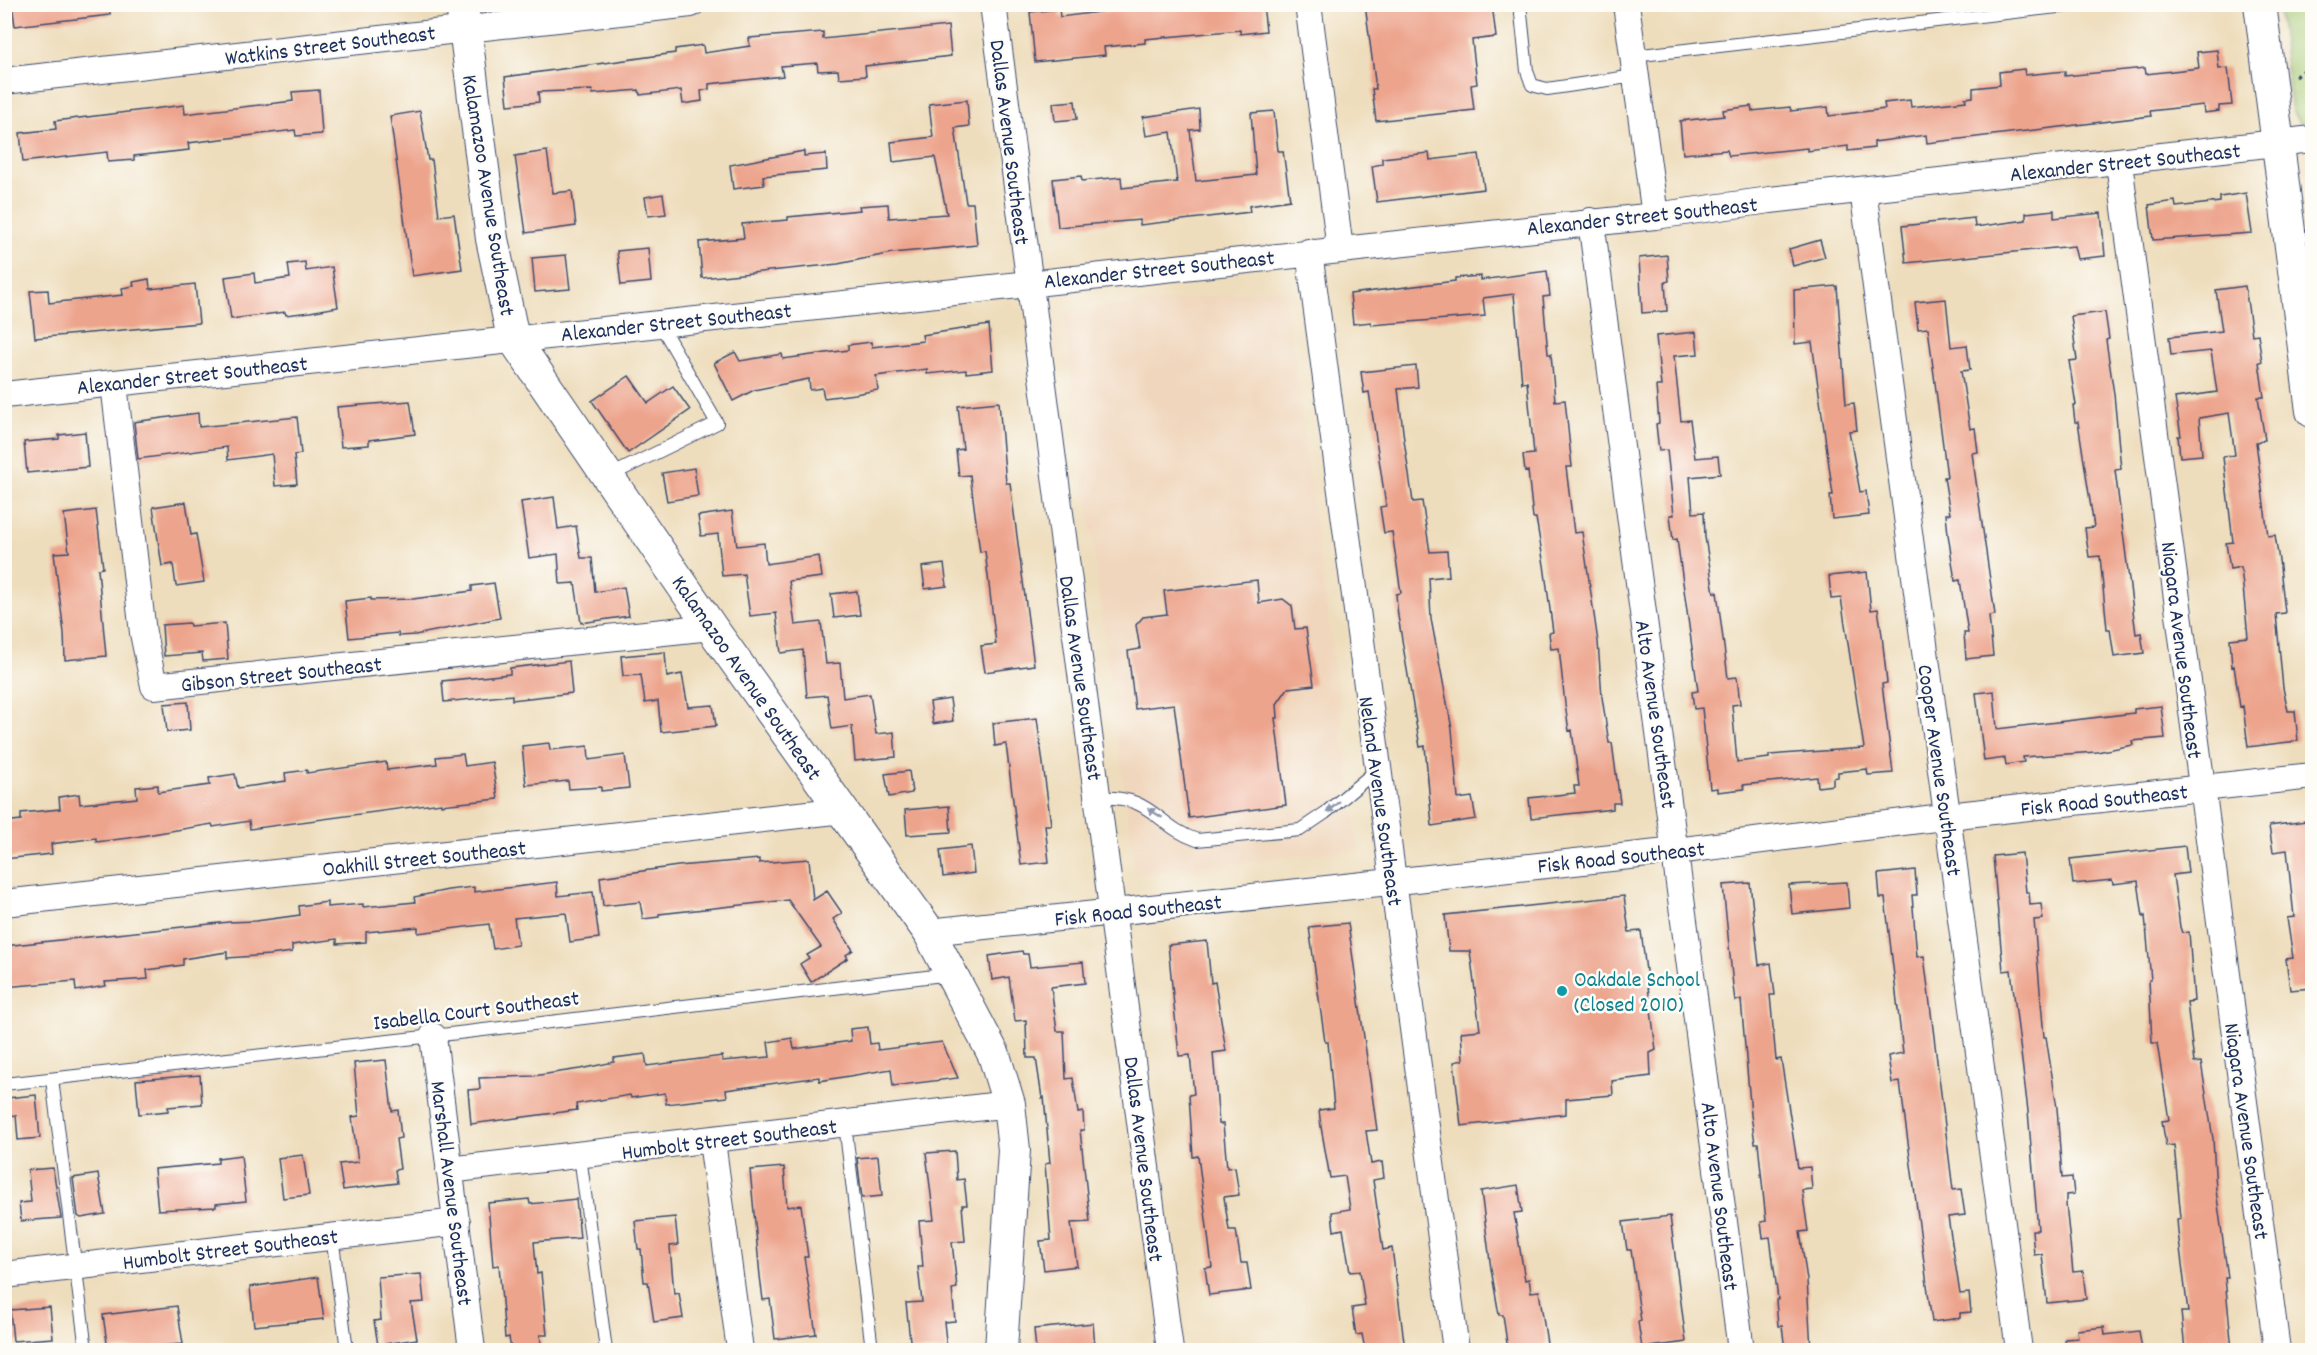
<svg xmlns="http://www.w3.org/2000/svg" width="2317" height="1355" viewBox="0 0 2317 1355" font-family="Dekko,sans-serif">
  <rect width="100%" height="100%" fill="#fdfcf7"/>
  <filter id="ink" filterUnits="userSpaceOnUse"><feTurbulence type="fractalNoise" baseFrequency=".0167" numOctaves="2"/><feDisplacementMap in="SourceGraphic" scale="12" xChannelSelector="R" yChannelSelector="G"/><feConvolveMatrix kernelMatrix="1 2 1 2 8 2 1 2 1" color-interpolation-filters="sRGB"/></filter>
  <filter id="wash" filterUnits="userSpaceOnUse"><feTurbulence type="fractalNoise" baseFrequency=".008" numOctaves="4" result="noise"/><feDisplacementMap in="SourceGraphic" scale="24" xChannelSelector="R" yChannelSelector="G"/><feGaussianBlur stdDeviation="1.35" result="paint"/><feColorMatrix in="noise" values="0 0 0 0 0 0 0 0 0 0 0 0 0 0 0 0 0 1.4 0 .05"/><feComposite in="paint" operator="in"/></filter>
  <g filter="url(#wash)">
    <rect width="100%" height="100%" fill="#eeddbc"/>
    <path fill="#f0d6bc" d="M1284,288l75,561 -224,26 -72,-563z"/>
    <path fill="#a3c770" stroke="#5f7b67" stroke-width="1.5" d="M2278,5h34v121l-13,-4 -7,-11z"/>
    <g id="blocks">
      <path fill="#eda48d" d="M12,4h98v11l-95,11z
        M1162,4h101l3,27 -26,3v-4l-95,9v4l-41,4 1,8 -70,7 -5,-50 29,-3 1,8z
        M1365,4h127l4,33 -24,3 5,44 -6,1 3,25 -98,11 -4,-32h4z
        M948,26l3,30 -86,10 1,10 -27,2 -1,-8 -20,1 -1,-8 -36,3 2,10 -74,8v5l-8,2 1,10 -19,3 -2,-14 -41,5 -1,-5 -46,4 -1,-4 -54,2 1,10 -31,3 -3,-28 170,-24v-4l28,-4 1,8 46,-7 -1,-8 74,-6v7z
        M2217,50l2,19 9,-1 4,37 -13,1v5l-15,2 -1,-8 -53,6 1,5 -224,27 -1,-8 -52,7v6l-26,3v-5l-41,5v-3l-78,8 -2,-6 -44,4 -3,-33 44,-5 -1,-6 28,-4 1,5 38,-4 1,4 37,-4 1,9 56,-7 -1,-6 26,-3 1,7 55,-6 -1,-3 8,-1v-9l27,-3 -1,-13 25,-3 1,6 40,-4v5l80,-8 1,6 53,-6 -2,-16z
        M319,90l3,44 -26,2 -1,-6 -107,13 1,7 -55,6v4l-26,2 -1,-10 -84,10 -3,-29 36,-4 -1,-8 129,-16 1,9 108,-13 -1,-9z
        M967,100l2,26 -14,2 11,75h7l4,42 -85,8 -54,11 -136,14 -3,-36 45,-4 -2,-14 46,-4v-3l72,-7 -1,-4 29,-2 1,14 58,-4 -12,-57 -42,5 -2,-20 42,-5 -4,-33z
        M1075,101l2,18 -22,2 -2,-18z
        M1199,109l1,20 -10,1 6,51 60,-6 -5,-62 23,-2 4,40h5l7,49 -41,6 1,6 -25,3 -85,10v-5l-82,7 -5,-48 28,-3 1,5 39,-4 1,11 55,-6 -6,-50 -25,4 -3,-19z
        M420,111l8,49h4l7,56 15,-2 8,55 -50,7 -22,-160z
        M547,151l6,42 19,-2 4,35 -50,7 -11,-77z
        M804,151v5l22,-2 1,16 -64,6 1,9 -31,4 -3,-24z
        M1429,153l1,7 49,-6 5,35 -107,13 -5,-36 10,-2v-6z
        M2246,193l6,40 -99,7 -4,-35 26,-4 1,6 44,-5v-5z
        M663,194l3,20 -18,2 -3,-19z
        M2054,210v8l47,-5 4,43 -28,3 -3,-13 -168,17 -4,-37 72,-8 1,9 51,-7v-7z
        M1820,240l5,17 -32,9 -4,-17z
        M648,248l3,34 -30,3 -4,-34z
        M566,255l4,34 -35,3 -3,-34z
        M1667,255l2,26 -4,1 2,29 -25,2 -3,-55z
        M305,262l1,9 26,-4 6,40 -28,5 -24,3 -1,-3 -54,7 -6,-42 29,-4 1,10 35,-5 -2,-14z
        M1547,271l3,25 -7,1 5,57h3l4,47 10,-1 7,67h-6l8,66 8,-1 16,110 4,55 7,46h3l8,60h-7v6l-82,9 -2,-20 46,-5 -1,-7h5l-7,-56 -3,1 -4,-27 -6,-56 -8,1 -2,-16 4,-1 -9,-67 -8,-47h-3l-5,-47 -3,1 -2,-17 11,-1 -7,-72 -5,1 -8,-89 -31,4 2,18 -114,9v-3l-18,2 -3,-30 105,-13v-3l26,-2v4z
        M149,279l1,10 45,-5 4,39 -164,15 -5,-47 18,-1 1,13 74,-8 -1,-7 12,-2 -1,-4z
        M1837,286l9,118 8,-1 3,27 -8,1 11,61 6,-1 3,24 -37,4 -2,-24h3l-21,-153 -17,2 -1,-54z
        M2245,286l7,49 6,-1 4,28h-3l5,35h-6l7,43 -9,2 12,94 7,-1 5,32 5,46 -9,1 7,74 5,23h7l3,30 -50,6 -5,-41 -3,1 -6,-41 -2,1 -2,-28 18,-2 -7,-70 -11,2 -4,-26 7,-1 -10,-85 12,-2 -6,-42 -30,5 3,37 -22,2 -2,-21h3l-6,-38 42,-6 -6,-41 -40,4 -2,-18 53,-6 -6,-41z
        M1946,299l5,48 16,-2 3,25 -9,1 9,58 5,-1 3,24 -6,1 23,162 -6,1 4,40 -27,3 -2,-26h4l-8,-53 -5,1 -7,-47 -2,-20h4l-6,-37h3l-19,-149 -10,1 -3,-27z
        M2105,312l4,27 -3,1 8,54 7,75 -6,1 21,164 5,-1 3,20 -30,4 -4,-28h-3l-7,-73 -11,1 -4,-29 9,-1 -16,-105h-3l-2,-17h3l-7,-44 8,-1 -6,-44z
        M989,325l4,45 -27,3v-3l-39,4v-5l-51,7 2,14 -23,4 -31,4 -2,-10 -12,2 -1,-11 -55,11 -21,11 -19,-38 21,-11 5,9 42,-7 1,5 65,-9v-5l23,-3 1,5 51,-6 -1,-6z
        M1696,332l2,22 -24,2 7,65 9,-1 5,38 23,-2 2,18 -30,3 3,36 11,-1 1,25 9,56 3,-1 11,86 9,-1 3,27 -8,1 5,57 32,-4v-3l95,-7 -23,-150 -10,1 -2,-23 38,-4 4,38 7,-1 4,26 5,48 -5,1 11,89 -25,2 -1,-6 -29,3v5l-5,1v7l-15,2 -1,-10 -74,8 1,4 -27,3v-4l-7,1 -8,-81 -8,1 -2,-17 6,-1 -21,-152 -4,1 -3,-25h4l-7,-65 -8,1 -3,-27 3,-1 -3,-37h5l-5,-50z
        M1416,366l2,21 -20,2 6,51 9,62 9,-1 8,51 17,-1 2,25 -20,2 2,41 21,110 6,70 14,-2 4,22 -44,7 -7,-80 -5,1 -22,-131 -2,-22 5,-1 -9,-61 -8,1 -4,-26 6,-1 -17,-114 -5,1 -3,-21z
        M629,376l19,27 25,-17 17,24 -62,43 -36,-52z
        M410,401l5,33 -46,6v5l-28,2 -4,-40z
        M999,402l7,81h4l24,182 -49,7 -4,-26 15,-2 -11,-93 -5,1 -10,-77 -11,1 -3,-26 7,-1 -5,-43z
        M198,413l1,14 98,-10 4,37 -7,1 3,29 -22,2 -3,-32 -44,6 -1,-13 -89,12 -4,-37z
        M85,432l3,35 -61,6 -3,-31 35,-3v-4z
        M694,468l4,28 -31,5 -5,-28z
        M554,497l4,32 18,-3 5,32h11l3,34 29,-5 5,29 -48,7 -6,-40 -15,1 -2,-30 -29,4 -8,-56z
        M186,502l5,33 5,-1 8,48 -28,4 -3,-22 -11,2 -9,-59z
        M96,510l7,58 -5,1 8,87 -41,4 -1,-27 -10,-80 15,-1 -5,-38z
        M732,511l5,35 27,-3 2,21 53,-8 3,21 -33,4 6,44 26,-3 5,42 14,-1 3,35 27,-4 6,40 18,-2 2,25 -41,4 -3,-35 -20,3 -5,-34 -20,2 -4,-47 -22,3 -5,-40 -26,3 -6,-42 -22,2 -4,-42 -17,2 -3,-20z
        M944,564l3,22 -22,3 -3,-22z
        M1257,580l2,23 24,-4 9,7 3,23 11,-1 8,57 -26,3 -11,16 1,14h-3l11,87 -97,13 -15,-114 -39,5 -7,-58 12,-2 -4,-24 7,-8 24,-3 -3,-23z
        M494,583l6,35 -85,17 -16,1 -1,-3 -49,5 -4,-37 26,-3v2l42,-1 59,-8v-5z
        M857,591l3,24 -26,3 -3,-24z
        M189,623l1,3 35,-3 3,36 -25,2 -1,-8 -38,3 -2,-31z
        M665,652l2,25 15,-3 6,33 25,-2 3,21 -55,6 -3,-31 -13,2 -4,-28 -18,1 -2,-20z
        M569,661l3,32 -60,7v-5l-68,7 -2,-21 68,-7v-6z
        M1994,691l3,38 137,-16v-4l27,-3 4,32 -33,3 1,4 -36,7 -74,5 1,5 -18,3 -1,-7 -21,3 -8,-68z
        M950,699l3,22 -20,3 -3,-22z
        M188,702l2,28 -23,2 -3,-28z
        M1037,718l14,107h-6l4,37 -28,3 -15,-121 -11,2 -2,-23z
        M549,743l1,7 38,-4 1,14 36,-5 4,33 -28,3v-4l-32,2 -1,-8 -42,4 -4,-39z
        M463,754l2,12 27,-4 6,37 -57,6v-2l-191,26 -1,-8 -36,6 -1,-3 -83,14 -33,4v-4l-45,6 1,10 -48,5v-37l17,-2v-7l39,-4 -1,-12 20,-3 1,10 57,-6 -1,-11 22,-2v7l52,-7 -1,-7 26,-4 3,14 48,-7 -1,-8 22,-3v3l79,-11 1,8 50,-6 -1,-7z
        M909,771l3,22 -23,4 -4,-23z
        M949,806l2,26 -44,3 -2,-25z
        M2313,820v168l-23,2 -4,-31 7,-1 -6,-40 7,-1 -7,-67 -14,2 -4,-26z
        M971,846l3,27 -31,4 -3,-27z
        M2185,846l3,27 -15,2 7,52 2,6 7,-1 5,69 -7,1 7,61 7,-1 12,77 3,51 12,88h-3l7,72h-47l-4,-38h7l-10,-80 -1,-13 4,-1 -7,-73 -8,1 -4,-25 7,-1 -12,-77h-5l-3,-63h2l-6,-64 -2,1 -5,-36 -25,3 -1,-4 -39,4 -3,-25z
        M2022,853l4,39h3l1,13 11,-1 2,15 -9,1 10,117h2l11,71 5,70 10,-1 2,17 -8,1v9l7,68 10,-1 3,28 -39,4 -5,-49 -8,1 -2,-25h6l-10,-119 -17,-141 -8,1 -10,-115z
        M759,859v4l50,-4 4,41 14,-9 15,22 -9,6 20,31 -7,5 2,3 -37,24 -11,-18 9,-6 -2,-3 14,-8 -33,-47 -129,14v3l-16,2 -3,-17 -37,4 -3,-29 78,-11z
        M1915,870l2,25h-5l5,62 7,-1 29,234 8,-1 4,26 -17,2 12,77 9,-1 2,19 -11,1v5l-28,4 -32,-240 -8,1 -4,-27 15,-3 -18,-155h-5l-2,-24z
        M557,882l1,14 35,-4 6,46 -29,4 -4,-29 -52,5 4,27 -25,4 -4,-25 -71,9v-6l-52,5v10l-29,2v-5l-45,6v7l-22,3 -43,3v-6l-44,7v6l-36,5 1,9 -43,3 1,4 -30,5 -1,-10 -71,6v-41l225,-24 27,-1 44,-6 -1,-9 28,-4v5l36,-3v3l52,-5 -1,-5 34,-7 26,-3v5z
        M1847,882l2,26 -57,6 -3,-29z
        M1750,883l9,82 12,-2 4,32h-5l6,65 5,-1 17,109 12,-1 2,22 -10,1 6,41 -8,1 7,48 4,70h-26l-3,-24h-4l-2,-26 2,-1 -8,-62 -7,1 -2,-16 5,-1 -8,-78h-3l-4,-28 -10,-115 -6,1 -2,-15 -10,-101z
        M1624,896l5,36 12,-1 15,119 -6,3 1,23 -39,5 1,14 -47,4v15l-105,12 -7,-64 9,-2 -2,-28 19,-2 -10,-79h-21l-4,-36z
        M1348,923l29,207 -11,1 5,33 11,-2 2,16 -11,2 10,70 9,-2 13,102h-40l-3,-16 -6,1 -4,-27 13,-2 -5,-35 -10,1 -7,-43 -9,2 -2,-19 18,-3 -5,-33 -15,2 -9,-51 -2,-17 15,-2 -6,-66h-3l-16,-115z
        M1207,941l4,42 4,-1 11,69 -13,2 6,71h4l4,44 8,-1 4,28 -15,2 5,33h7l5,33h6l4,27 -42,5 -4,-27 7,-1 -14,-111 -5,1 -4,-62 5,-1 -4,-39 -11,1 -11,-111z
        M1022,951l1,3h5l2,13 53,-5 2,21 -34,4 6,44h7l2,48 7,-1 5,35 5,-1 1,18h-4l10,92 -19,1 6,43 -33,4 -4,-29 11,-1 -6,-76 5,-1 -6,-66 -2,1 -6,-40h-9l-1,-38 -11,1 -6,-44 -17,3 -3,-24z
        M868,1027l2,17 7,-1 1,7 64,-8 16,36 -65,8 -2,-17 -72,12v-4l-93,13 1,7 -61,7 -1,-11 -34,5 -1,-3 -54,9 1,6 -106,14 -3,-34 12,-1 -1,-11 54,-2 47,-7 34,-7v-4l31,-4 2,12 75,-10v5l48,-4 -2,-15 24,-4 2,11 57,-8 -1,-12z
        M386,1060l6,51 6,-1 3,28 -5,1 4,30 -5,1 2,13 -54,7 -4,-26 19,-2 -6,-45 7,-1 -5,-53z
        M200,1075l2,29 -34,3v4l-29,3 -3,-34z
        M36,1095l4,43 -22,2 -2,-25 -8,1 -1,-18z
        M955,1151l2,29 7,-1 3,26h-5l3,36 -13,1 5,46 -5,1 3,32 -11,1 3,28h-36l-5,-47 16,-1 -4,-35h5l-4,-46 15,-1 -8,-67z
        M241,1155l5,46 -30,3v3l-58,3 -4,-41 64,-6v-5z
        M303,1155l6,40 -26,3 -5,-40z
        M878,1156l4,40 -20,2 -5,-40z
        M784,1167l3,40 14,-2 7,52h-4l12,77 -41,5 -5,-40 -7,1 -3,-24 -10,-106z
        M53,1168l8,50 -40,3 -2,-18 12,-1 -3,-32z
        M98,1174l7,40 -24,4 -3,-2 -5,-38z
        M1518,1185l4,27 -8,1 11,67 4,-1 2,13 8,-1 9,59h-40l-5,-35h-4l-8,-46 -10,-78z
        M529,1199l1,5 46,-5 4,39 -46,4 3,32 4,-1 6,62h-7l2,15h-31l-2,-13 -4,1 -6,-73 -6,1 -5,-63z
        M1670,1216l16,126 -44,6 -4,-26 3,-1 -10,-71h-4l-4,-28z
        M675,1217l3,28 -8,1 4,48 5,-1 4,25 -29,4 -6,-40h-4l-3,-33h-3l-3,-28z
        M421,1274l3,28 -13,1 6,36 -39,6 -4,-24 7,-1 -3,-43z
        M318,1277l6,42 -70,7 -4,-39z
        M177,1306l6,38 -75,6 -5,-35z
        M50,1307l3,31 -40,3 -3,-31z
        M1093,1323l2,24 -59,3 -2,-21z
        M2104,1327l1,8 34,-4 3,19h-76l-1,-11 13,-1 -1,-8z"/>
    </g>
  </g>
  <g filter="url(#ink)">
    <use href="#blocks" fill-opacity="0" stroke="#3b496c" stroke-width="1.5"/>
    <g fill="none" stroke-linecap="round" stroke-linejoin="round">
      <g stroke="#3b496c" stroke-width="14">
        <path id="service" d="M1520,4l7,67 5,14 15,4 88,-13
          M1633,56l451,-52
          M609,476l108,-53 -57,-99
          M1098,798c54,-4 58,28 99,42l103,-10 25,-17 53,-44
          M52,1079l34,271
          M4,1084l429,-48 518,-62
          M845,1124l27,226
          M580,1156l26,194
          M332,1236l15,114"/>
      </g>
      <g stroke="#3b496c" stroke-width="28">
        <path id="minor" d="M993,4l177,1346
          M1308,4l32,245
          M1626,4l29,212
          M4,81l687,-77
          M2119,163l158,1187
          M1863,190l156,1160
          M1591,221l150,1129
          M1309,252l147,1098
          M114,384l29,249 11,53 557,-59
          M4,395l1651,-179 115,-16 542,-61
          M4,903l840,-93
          M929,932l747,-81 290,-37 346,-38
          M433,1036l39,314
          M712,1141l28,209
          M449,1170l560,-66
          M4,1275l453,-53"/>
      </g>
      <g stroke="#3b496c" stroke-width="34">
        <path id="tertiary" d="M462,4l30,235 21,99 198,289 218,305 65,123 15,49 5,46 -13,200
          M2260,4l52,407"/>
      </g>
      <path stroke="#3b496c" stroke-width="4" stroke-dasharray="4.5 4.5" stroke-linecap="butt" d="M2295,77l17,-12"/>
      <use href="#service" stroke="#fff" stroke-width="12"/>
      <use href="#minor" stroke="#fff" stroke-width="26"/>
      <use href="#tertiary" stroke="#fff" stroke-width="32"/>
    </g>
    <defs><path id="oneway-solid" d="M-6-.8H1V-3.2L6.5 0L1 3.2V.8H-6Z" transform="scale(1.5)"/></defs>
    <g fill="#8d97ae">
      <use href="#oneway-solid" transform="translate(1333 807) rotate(140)"/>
      <use href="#oneway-solid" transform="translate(1155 813) rotate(-148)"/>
    </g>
  </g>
  <circle fill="#0f9aa8" stroke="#fdfcf7" stroke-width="2" cx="1562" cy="991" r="6"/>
  <g text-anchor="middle" stroke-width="5" stroke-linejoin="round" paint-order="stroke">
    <g font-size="22" fill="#1b2f5e" stroke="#fdfcf7">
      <text transform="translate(330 44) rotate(-7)" y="8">Watkins Street Southeast</text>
      <text transform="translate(1011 142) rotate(83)" y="8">Dallas Avenue Southeast</text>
      <text transform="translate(2125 161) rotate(-6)" y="8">Alexander Street Southeast</text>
      <text transform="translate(490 195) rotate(81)" y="8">Kalamazoo Avenue Southeast</text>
      <text transform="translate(1642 215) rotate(-6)" y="8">Alexander Street Southeast</text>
      <text transform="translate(1159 268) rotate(-6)" y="8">Alexander Street Southeast</text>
      <text transform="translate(676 321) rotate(-6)" y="8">Alexander Street Southeast</text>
      <text transform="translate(192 374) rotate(-6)" y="8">Alexander Street Southeast</text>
      <text transform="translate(2183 650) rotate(83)" y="8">Niagara Avenue Southeast</text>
      <text transform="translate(281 673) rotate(-6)" y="8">Gibson Street Southeast</text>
      <text transform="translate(748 677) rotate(55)" y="8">Kalamazoo Avenue Southeast</text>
      <text transform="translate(1082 678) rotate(82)" y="8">Dallas Avenue Southeast</text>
      <text transform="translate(1657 714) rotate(82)" y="8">Alto Avenue Southeast</text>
      <text transform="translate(1941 770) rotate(82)" y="8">Cooper Avenue Southeast</text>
      <text transform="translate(2104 799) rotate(-6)" y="8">Fisk Road Southeast</text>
      <text transform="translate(1382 801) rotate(82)" y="8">Neland Avenue Southeast</text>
      <text transform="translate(1621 856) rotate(-6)" y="8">Fisk Road Southeast</text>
      <text transform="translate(424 857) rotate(-6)" y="8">Oakhill Street Southeast</text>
      <text transform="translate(1138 909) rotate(-6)" y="8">Fisk Road Southeast</text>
      <text transform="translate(476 1009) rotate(-7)" y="8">Isabella Court Southeast</text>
      <text transform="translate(2248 1131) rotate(82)" y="8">Niagara Avenue Southeast</text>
      <text transform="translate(729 1138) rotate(-7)" y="8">Humbolt Street Southeast</text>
      <text transform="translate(1145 1159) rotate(83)" y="8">Dallas Avenue Southeast</text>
      <text transform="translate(453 1193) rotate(83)" y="8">Marshall Avenue Southeast</text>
      <text transform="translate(1721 1196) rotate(83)" y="8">Alto Avenue Southeast</text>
      <text transform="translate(230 1248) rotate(-7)" y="8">Humbolt Street Southeast</text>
    </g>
    <g font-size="22" fill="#0d838f" stroke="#fdfcf7" text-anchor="start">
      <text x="1574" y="986">Oakdale School<tspan x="1574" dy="25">(Closed 2010)</tspan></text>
    </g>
  </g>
  <rect width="2317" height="1355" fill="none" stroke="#fdfcf7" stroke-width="24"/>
</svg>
